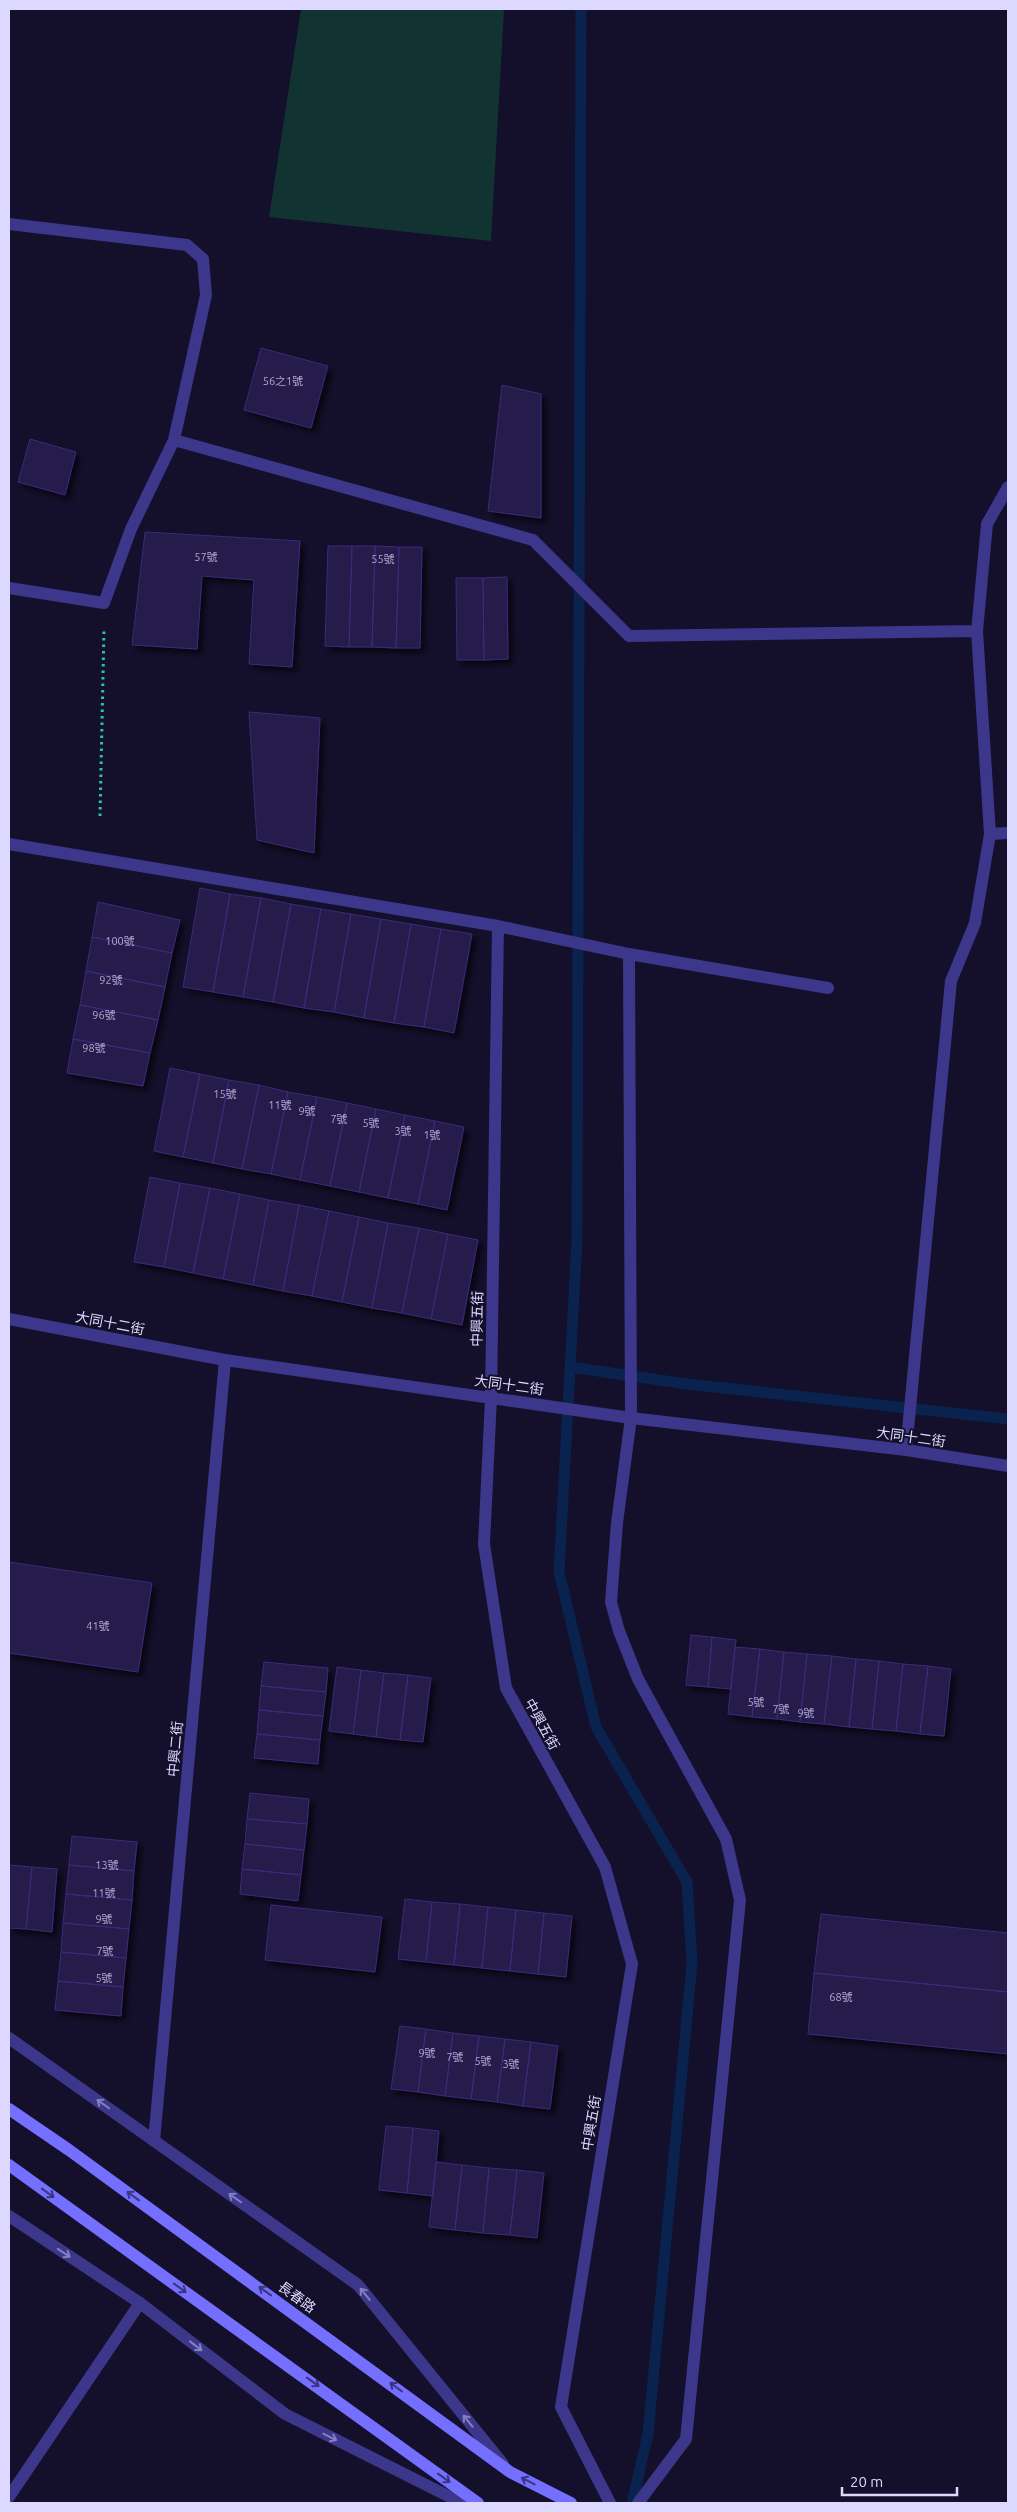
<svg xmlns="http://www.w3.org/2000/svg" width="1017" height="2512" viewBox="0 0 1017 2512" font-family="Ubuntu,'Noto Sans TC',sans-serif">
  <defs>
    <filter id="shadow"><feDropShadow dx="4.5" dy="4.5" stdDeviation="2.5" flood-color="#0009"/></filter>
  </defs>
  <rect width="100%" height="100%" fill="#140f2a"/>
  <path fill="#113433" d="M301,9h203l-13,232 -222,-24z"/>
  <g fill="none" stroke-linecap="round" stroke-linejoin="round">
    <path stroke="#09224e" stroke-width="11" d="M581,9l-4,1231 -18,332 37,155 91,155 5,81 -44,471 -16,69
      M570,1367l117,17 321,35"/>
  </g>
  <path fill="#251a4c" stroke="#3b2b79" filter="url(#shadow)" d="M261,348l67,18 -17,62 -67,-18z
    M502,385l39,9v124l-53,-7z
    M30,439l46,13 -11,43 -47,-13z
    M145,532l155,9 -8,126 -43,-3 5,-84 -52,-4 -5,73 -65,-4z
    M328,546h24l-3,101 -24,-1z
    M352,546h23l-3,101h-23z
    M375,546l24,1 -3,101 -24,-1z
    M399,547h23l-2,101h-24z
    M507,577l1,82 -24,1 -1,-82z
    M456,578h27l1,82h-27z
    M249,712l71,6 -6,135 -57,-13z
    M200,888l30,6 -17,98 -30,-5z
    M230,894l31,4 -18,99 -30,-5z
    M261,898l30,6 -18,98 -30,-5z
    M98,902l82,18 -8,33 -80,-16z
    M291,904l30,5 -17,99 -31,-6z
    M321,909l30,5 -17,98 -30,-4z
    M351,914l30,5 -17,99 -30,-6z
    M381,919l30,5 -17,99 -30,-5z
    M411,924l30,5 -17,98 -30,-4z
    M441,929l31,5 -18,99 -30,-6z
    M92,937l80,16 -7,34 -79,-16z
    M86,971l79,16 -7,33 -78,-15z
    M80,1005l78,15 -8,33 -77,-14z
    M73,1039l77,14 -7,33 -76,-13z
    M170,1068l30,6 -17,83 -29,-6z
    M200,1074l29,6 -16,83 -30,-6z
    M229,1080l30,5 -17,84 -29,-6z
    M259,1085l29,7 -17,82 -29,-5z
    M288,1092l29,5 -17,83 -29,-6z
    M317,1097l30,6 -17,83 -30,-6z
    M347,1103l29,6 -17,83 -29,-6z
    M376,1109l29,6 -17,83 -29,-6z
    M405,1115l30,6 -17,83 -30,-6z
    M435,1121l29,6 -17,83 -29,-6z
    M150,1177l30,6 -16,84 -30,-5z
    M180,1183l30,5 -17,85 -29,-6z
    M210,1188l30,6 -17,85 -30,-6z
    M240,1194l29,6 -16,85 -30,-6z
    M269,1200l30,5 -16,86 -30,-6z
    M299,1205l30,6 -17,85 -29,-5z
    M329,1211l30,6 -17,85 -30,-6z
    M359,1217l29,6 -16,85 -30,-6z
    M388,1223l31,5 -17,85 -30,-5z
    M419,1228l29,6 -17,85 -29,-6z
    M448,1234l30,6 -16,85 -31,-6z
    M9,1562l143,21 -14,89 -129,-19z
    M691,1635l21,2 -4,50 -22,-2z
    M712,1637l24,3 -5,49 -23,-2z
    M735,1647l25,2 -8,68 -24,-3z
    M760,1649l24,3 -7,67 -25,-2z
    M784,1652l23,2 -7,68 -23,-3z
    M807,1654l25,2 -8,68 -24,-2z
    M832,1656l24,3 -7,68 -25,-3z
    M856,1659l23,2 -7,68 -23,-2z
    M879,1661l24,3 -7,67 -24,-2z
    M264,1662l64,6 -2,24 -65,-6z
    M903,1664l25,2 -8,68 -24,-3z
    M928,1666l23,3 -7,67 -24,-2z
    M337,1667l24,3 -8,64 -24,-3z
    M361,1670l23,3 -8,64 -23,-3z
    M384,1673l24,2 -8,65 -24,-3z
    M408,1675l23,3 -8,64 -23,-2z
    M261,1686l65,6 -3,24 -64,-6z
    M259,1710l64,6 -3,24 -63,-6z
    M257,1734l63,6 -2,24 -64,-6z
    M250,1793l59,6 -2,25 -60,-5z
    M247,1819l60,5 -3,26 -59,-6z
    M72,1836l65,6 -3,29 -65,-6z
    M245,1844l59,6 -3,25 -59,-6z
    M9,1865l23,2 -6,62 -17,-1z
    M69,1865l65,6 -2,29 -66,-6z
    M32,1867l25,2 -5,63 -26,-3z
    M242,1869l59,6 -3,26 -58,-7z
    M66,1894l66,6 -3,29 -66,-6z
    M405,1899l27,3 -6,60 -28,-3z
    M432,1902l28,2 -6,61 -28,-3z
    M460,1904l28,3 -6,61 -28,-3z
    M271,1905l111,12 -7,55 -110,-12z
    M488,1907l28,3 -6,61 -28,-3z
    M516,1910l28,3 -6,61 -28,-3z
    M544,1913l28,3 -6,61 -28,-3z
    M821,1914l187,19v59l-194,-19z
    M63,1923l66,6 -3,29 -65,-6z
    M61,1952l65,6 -3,29 -65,-6z
    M814,1973l194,19v62l-200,-20z
    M58,1981l65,6 -2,29 -66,-6z
    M400,2026l26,3 -8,63 -27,-3z
    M426,2029l27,4 -8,63 -27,-4z
    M453,2033l26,3 -8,63 -26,-3z
    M479,2036l26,3 -8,63 -26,-3z
    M505,2039l26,3 -8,64 -26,-4z
    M531,2042l27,4 -8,63 -27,-3z
    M386,2126l27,2 -6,65 -28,-3z
    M413,2128l26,3 -6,65 -26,-3z
    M436,2162l26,3 -7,65 -26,-3z
    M462,2165l27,3 -6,65 -28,-3z
    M489,2168l28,2 -7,65 -27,-2z
    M517,2170l27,3 -7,65 -27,-3z"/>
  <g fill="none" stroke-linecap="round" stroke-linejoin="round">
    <path stroke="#29c2ba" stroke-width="3" stroke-dasharray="2.5 4" stroke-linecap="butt" d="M100,816l4,-187"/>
    <path stroke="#3c378b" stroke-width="12" d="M9,224l178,21 16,14 3,36 -32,145 -43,89 -27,74 -95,-15
      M174,440l359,100 96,96 348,-5
      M990,834l18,-1
      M9,844l489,82 131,28 199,34
      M498,926l-7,472 -7,146 22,144 99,179 27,97 -71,443 49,96
      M629,954l2,464 -14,105 -6,79 8,29 19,48 88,160 14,61 -54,539 -48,64
      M906,1450l45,-469 24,-58 15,-89 -13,-203 10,-107 21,-37
      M9,2038l349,247 145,179
      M9,2216l131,87 145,111 177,89"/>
    <path stroke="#3c378b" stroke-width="12" d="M9,1319l216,41 406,58 275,32 102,16
      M154,2141l71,-781
      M9,2497l131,-194"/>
    <path stroke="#746fff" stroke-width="12" d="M9,2109l60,41 441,322 61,31
      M9,2165l469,338"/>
  </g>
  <defs><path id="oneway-shaft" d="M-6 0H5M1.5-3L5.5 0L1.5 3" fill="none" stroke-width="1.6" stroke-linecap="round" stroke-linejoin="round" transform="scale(1.25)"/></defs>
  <g stroke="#847fbf">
    <use href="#oneway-shaft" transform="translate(103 2104) rotate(-145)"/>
    <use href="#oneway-shaft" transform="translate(235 2198) rotate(-145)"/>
    <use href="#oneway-shaft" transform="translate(64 2253) rotate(33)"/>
    <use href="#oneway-shaft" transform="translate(365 2294) rotate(-129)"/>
    <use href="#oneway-shaft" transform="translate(196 2346) rotate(38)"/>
    <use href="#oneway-shaft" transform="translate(468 2421) rotate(-129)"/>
    <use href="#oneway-shaft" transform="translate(330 2437) rotate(27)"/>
  </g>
  <g stroke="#3a357f">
    <use href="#oneway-shaft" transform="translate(48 2193) rotate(36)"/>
    <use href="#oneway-shaft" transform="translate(133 2196) rotate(-144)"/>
    <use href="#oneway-shaft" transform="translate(180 2288) rotate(36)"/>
    <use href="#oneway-shaft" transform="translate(265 2291) rotate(-144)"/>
    <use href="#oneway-shaft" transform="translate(313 2382) rotate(36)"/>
    <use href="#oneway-shaft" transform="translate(396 2387) rotate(-143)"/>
    <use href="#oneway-shaft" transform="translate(444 2478) rotate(36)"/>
    <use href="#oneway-shaft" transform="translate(528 2481) rotate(-153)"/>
  </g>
  <g text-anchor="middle" stroke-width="4" stroke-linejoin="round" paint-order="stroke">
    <g font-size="11" fill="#afa8d2">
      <text x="283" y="385">56之1號</text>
      <text x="206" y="561">57號</text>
      <text x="383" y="563">55號</text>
      <text x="120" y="945">100號</text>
      <text x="111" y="984">92號</text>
      <text x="104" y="1019">96號</text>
      <text x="94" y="1052">98號</text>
      <text x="225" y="1098">15號</text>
      <text x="280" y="1109">11號</text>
      <text x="307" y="1115">9號</text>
      <text x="339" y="1123">7號</text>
      <text x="371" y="1127">5號</text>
      <text x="403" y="1135">3號</text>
      <text x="432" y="1139">1號</text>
      <text x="98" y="1630">41號</text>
      <text x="756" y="1706">5號</text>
      <text x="781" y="1713">7號</text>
      <text x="806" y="1717">9號</text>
      <text x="107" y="1869">13號</text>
      <text x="104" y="1897">11號</text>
      <text x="104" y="1923">9號</text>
      <text x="105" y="1955">7號</text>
      <text x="104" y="1982">5號</text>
      <text x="841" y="2001">68號</text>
      <text x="427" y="2057">9號</text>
      <text x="455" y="2061">7號</text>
      <text x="483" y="2065">5號</text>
      <text x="511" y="2068">3號</text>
    </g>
    <g font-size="14" fill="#ddd8ff" stroke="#140f2a">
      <text transform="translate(477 1319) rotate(-89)" y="5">中興五街</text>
      <text transform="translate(110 1323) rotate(11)" y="5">大同十二街</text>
      <text transform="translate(509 1385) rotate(8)" y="5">大同十二街</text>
      <text transform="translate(911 1437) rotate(8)" y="5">大同十二街</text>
      <text transform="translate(542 1724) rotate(61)" y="5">中興五街</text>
      <text transform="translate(175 1749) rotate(-85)" y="5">中興二街</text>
      <text transform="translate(591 2123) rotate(-81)" y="5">中興五街</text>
      <text transform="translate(297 2297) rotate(36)" y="5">長春路</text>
    </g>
  </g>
  <rect width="1017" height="2512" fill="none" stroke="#ddd8ff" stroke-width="20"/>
  <path d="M842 2487v8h115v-8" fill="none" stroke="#ddd8ff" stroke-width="2.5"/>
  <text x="850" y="2487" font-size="15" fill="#ddd8ff" stroke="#140f2a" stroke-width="4" paint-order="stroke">20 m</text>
</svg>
